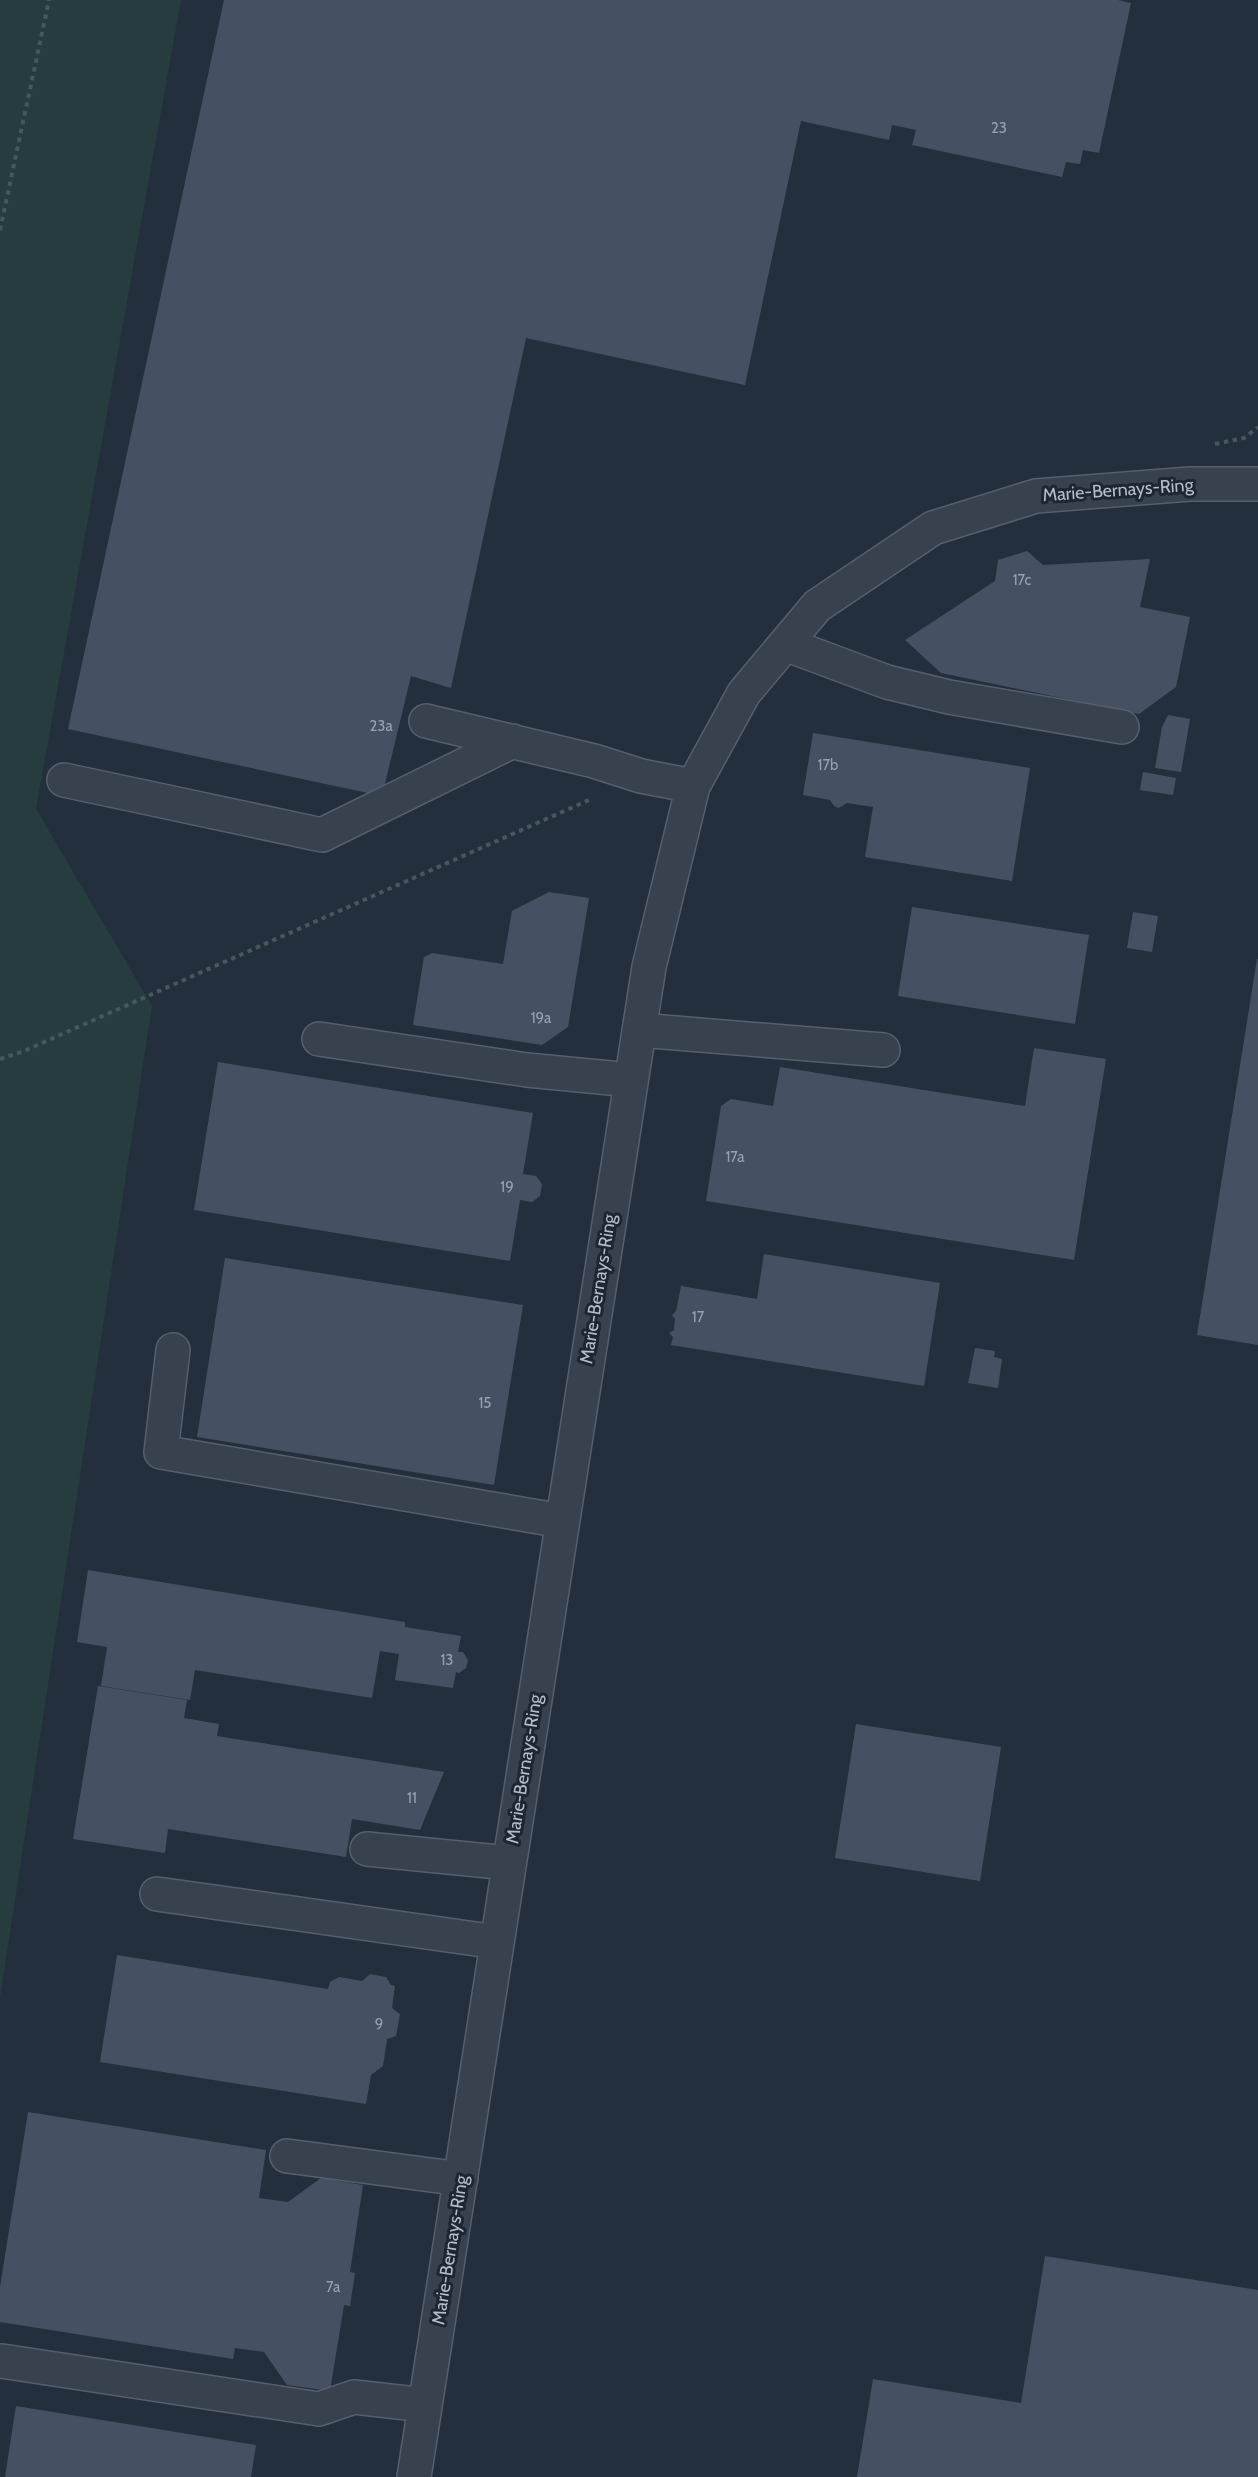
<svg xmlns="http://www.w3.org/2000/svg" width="1258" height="2477" viewBox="0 0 1258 2477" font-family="Cabin,sans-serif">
  <rect width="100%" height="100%" fill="#242f3e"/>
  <path fill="#263c3f" d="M0,0h181l-145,809 116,197 -152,992z"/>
  <path fill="#455162" d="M224,0h894l13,3 -32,150 -16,-3 -3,14 -14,-2 -4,15 -150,-32 4,-15 -24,-5 -3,15 -88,-19 -56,264 -219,-47 -75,350 -40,-12 -29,120 -314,-67z
    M1027,551l16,14 107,-6 -10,48 50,10 -14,70 -37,27 -198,-41 -36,-33 90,-59 3,-21z
    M1168,715l22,4 -9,53 -26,-4 7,-41z
    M813,733l217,35 -18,113 -147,-24 8,-50 -26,-4 -8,5 -5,-2 -4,-6 -27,-5z
    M1143,772l33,6 -3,17 -33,-5z
    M549,892l40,6 -21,129 -26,18 -129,-20 11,-68 8,-4 71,11 9,-53z
    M912,907l177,28 -14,89 -177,-28z
    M1133,912l25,4 -6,36 -25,-4z
    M1257,959h1v386l-61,-10z
    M1034,1048l72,11 -32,201 -368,-59 15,-95 10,-7 42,7 7,-39 245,39z
    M218,1062l315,51 -10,61 13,2 6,8 -2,12 -8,6 -12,-2 -10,61 -316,-51z
    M764,1254l176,29 -16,103 -253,-41 2,-8 -4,-4 5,-3 1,-11 -3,-4 4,-4 5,-25 76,13z
    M225,1258l298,47 -29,180 -297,-48z
    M975,1348l20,3 -1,6 8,2 -4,29 -30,-5z
    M88,1570l317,52v5l56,9 -3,16h5l5,8 -2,8 -7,5 -3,-1 -3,16 -58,-8 4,-26 -19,-3 -8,47 -177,-28 -5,30 -89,-14 6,-39 -30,-5z
    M98,1686l89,14 -3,18 35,6 -2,12 227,36 -24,58 -68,-11 -6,38 -178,-28 -3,24 -92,-14z
    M856,1724l145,23 -21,134 -145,-23z
    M117,1955l211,34 2,-7 9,-5 23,4 8,-7 16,3 5,8 4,1 -3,22 8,6 -4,22 -9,3 -4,27 -12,9 -5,29 -266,-42z
    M28,2112l238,38 -7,48 29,4 33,-24 42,7 -13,87 5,1 -5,33 -6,-1 -14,86 -43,-6 -23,-33 -29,-4 -2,11 -233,-37v-35z
    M1045,2256l213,34v187h-401l16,-98 148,24z
    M16,2406l240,39 -5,32h-246z"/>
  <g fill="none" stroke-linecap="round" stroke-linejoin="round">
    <g stroke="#565f6c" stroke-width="36">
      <path id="minor" d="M785,644l102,38 62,15 173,30
        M426,721l168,40 47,15 52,10
        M64,780l258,55 191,-94
        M639,1030l244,20
        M319,1039l208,31 104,10
        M173,1350l-12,102 401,69
        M367,1849l142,14
        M157,1894l340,48
        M287,2156l174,23
        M2,2361l317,48 35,-12 71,8
        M414,2477l235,-1510 44,-181 51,-93 73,-87 116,-78 103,-32 154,-12h68"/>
    </g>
    <path stroke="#44595c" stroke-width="4" stroke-dasharray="4.5 4.5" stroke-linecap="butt" d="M0,230l49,-230
      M1215,444l29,-6 14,-11
      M0,1059l24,-8 565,-251"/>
    <use href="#minor" stroke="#38414e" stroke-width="33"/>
  </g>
  <g text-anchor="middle" stroke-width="6" stroke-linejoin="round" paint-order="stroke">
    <g font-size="15" fill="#98a1af">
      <text x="999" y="133">23</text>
      <text x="1022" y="585">17c</text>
      <text x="381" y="731">23a</text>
      <text x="828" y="770">17b</text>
      <text x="541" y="1023">19a</text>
      <text x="735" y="1162">17a</text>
      <text x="507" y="1192">19</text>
      <text x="698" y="1322">17</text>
      <text x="485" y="1408">15</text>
      <text x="447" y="1665">13</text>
      <text x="412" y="1803">11</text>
      <text x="379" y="2029">9</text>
      <text x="333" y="2292">7a</text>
    </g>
    <g font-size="18" fill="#b4bcc9" stroke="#1d2633">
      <text transform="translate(1118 490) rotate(-4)" y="6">Marie-Bernays-Ring</text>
      <text transform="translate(598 1289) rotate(-81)" y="6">Marie-Bernays-Ring</text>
      <text transform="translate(524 1769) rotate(-81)" y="6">Marie-Bernays-Ring</text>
      <text transform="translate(450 2250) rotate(-81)" y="6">Marie-Bernays-Ring</text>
    </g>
  </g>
</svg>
